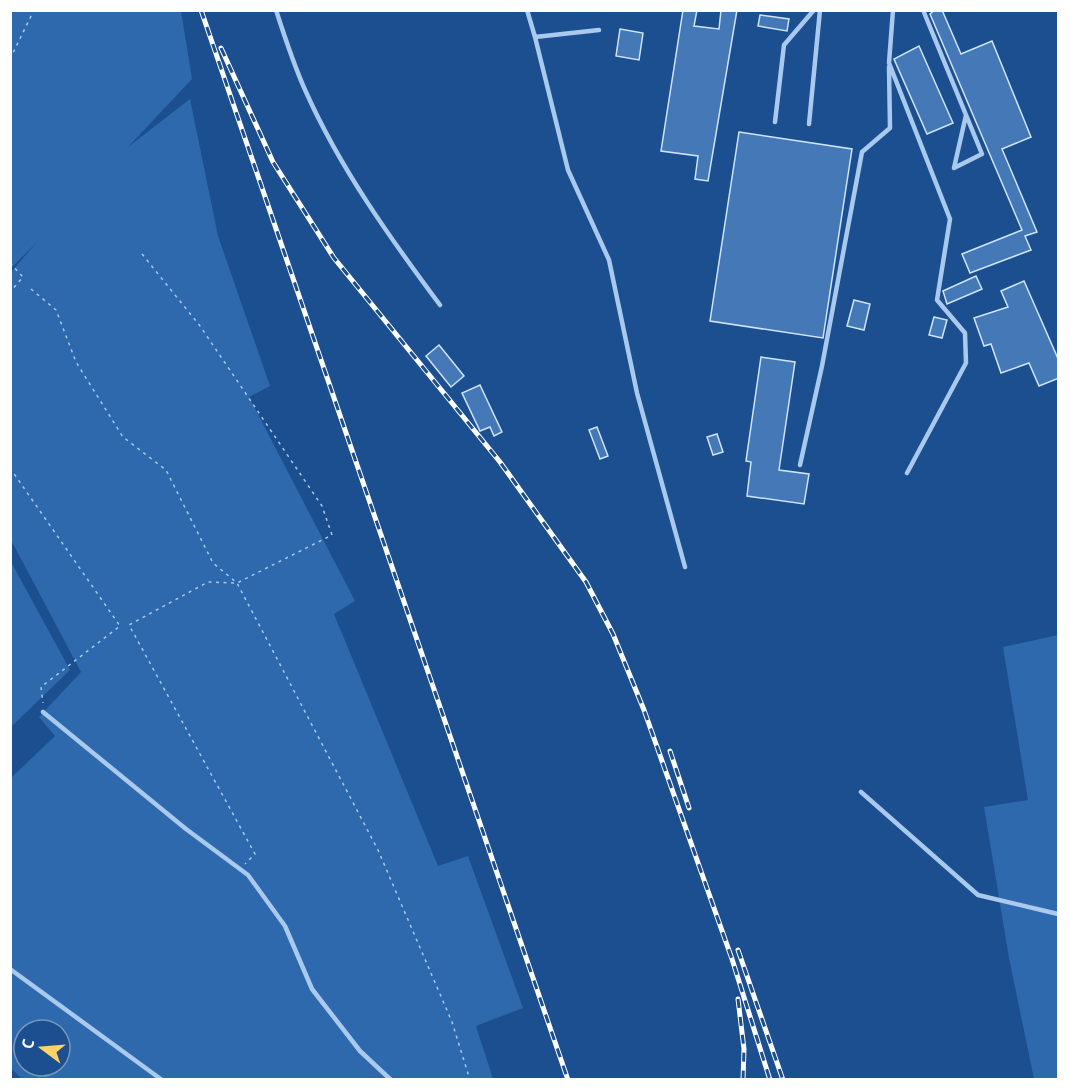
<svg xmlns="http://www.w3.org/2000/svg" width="1069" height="1090" viewBox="0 0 1069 1090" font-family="'PT Sans',sans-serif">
  <rect width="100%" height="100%" fill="#1b4f8f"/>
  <path fill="#2e69ad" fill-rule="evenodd" d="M11,11h170l11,68 -64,68 62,-48 28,137 52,150 -21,11 106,204 -21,13 104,252 30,-10 55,152 -47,18 17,53 -470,1 -12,-12v-290l44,-42 -16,-19 42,-45 -70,-132v-268l26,-30 -26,26zM24,1030h36v36h-36z
    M10,560l60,110 -59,57h-1z
    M1058,635v444h-24l-25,-121 -25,-151 44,-7 -25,-153z"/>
  <path fill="#4478b7" stroke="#cfe3fa" stroke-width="1.5" d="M683,10h14l-3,16 25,3 2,-19h16l-29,171 -13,-2 3,-23 -37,-5z
    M935,10h7l19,44 31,-13 39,96 -29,12 35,83 -12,4 6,14 -61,23 -8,-19 60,-24 -92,-216z
    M760,15l29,4 -2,12 -29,-5z
    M620,29l23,4 -4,27 -23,-4z
    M919,46l34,77 -26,11 -33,-75z
    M739,132l113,17 -29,189 -113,-17z
    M976,276l6,13 -35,15 -4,-13z
    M1024,281l35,80v17l-20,8 -10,-23 -28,10 -10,-29 -7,2 -10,-28 34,-11 -7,-16z
    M854,300l16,4 -6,26 -17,-4z
    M934,317l13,3 -5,18 -13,-3z
    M439,345l25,31 -13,11 -25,-31z
    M761,357l34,5 -16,108 30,4 -5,30 -57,-8 4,-34 -5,-1z
    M480,385l22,47 -8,4 -4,-9 -10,4 -18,-38z
    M597,427l11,29 -8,3 -11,-29z
    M717,434l6,18 -10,3 -6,-18z"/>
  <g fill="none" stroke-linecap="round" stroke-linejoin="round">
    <path stroke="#a9c9ee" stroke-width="1.5" stroke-dasharray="3 4.5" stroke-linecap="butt" d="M10,59l24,-49
      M142,254l58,72 122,180 10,29 -95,48 -29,-1 -79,43 126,229 -10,10
      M10,263l13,14 -13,15
      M31,289l25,21 20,52 47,75 43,33 47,93 24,20 141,267 74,172 18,58
      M10,468l110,158 -79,61 2,16"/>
    <path stroke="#a9c9ee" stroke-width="4.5" d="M276,10c9,28 18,56 30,82 34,76 84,146 134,213
      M527,10l8,27
      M893,10l-4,53 61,156 -13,81 28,33 1,30 -59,110
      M923,10l59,144 -28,14 12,-53
      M599,30l-64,7 33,133 41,90 28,133 48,174
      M775,122l9,-77 30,-35
      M809,124l11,-114
      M800,465l22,-99 40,-214 28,-24 -1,-61
      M43,712l143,117 62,46 37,51 27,63 48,62 31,29
      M861,792l117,103 80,19
      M10,969l152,111"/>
    <g stroke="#fff" stroke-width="5">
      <path id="rail" d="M201,10l367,1070
        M221,48l52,114 61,96 166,204 86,120 27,52 31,76 88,249 38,121
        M670,751l19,57
        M738,950l45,130
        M738,999l6,50 -1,31"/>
    </g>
    <use href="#rail" stroke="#1b4f8f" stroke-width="3" stroke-dasharray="9" stroke-linecap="butt"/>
  </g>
  <rect width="1069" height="1090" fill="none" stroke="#ffffff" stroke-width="24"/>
  <g transform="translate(42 1048) rotate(286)"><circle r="28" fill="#1b4f8f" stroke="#7695bc" stroke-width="1.5"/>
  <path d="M0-4.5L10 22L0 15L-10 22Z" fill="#ffd166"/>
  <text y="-9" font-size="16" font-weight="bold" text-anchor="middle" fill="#ffffff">С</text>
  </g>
</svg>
